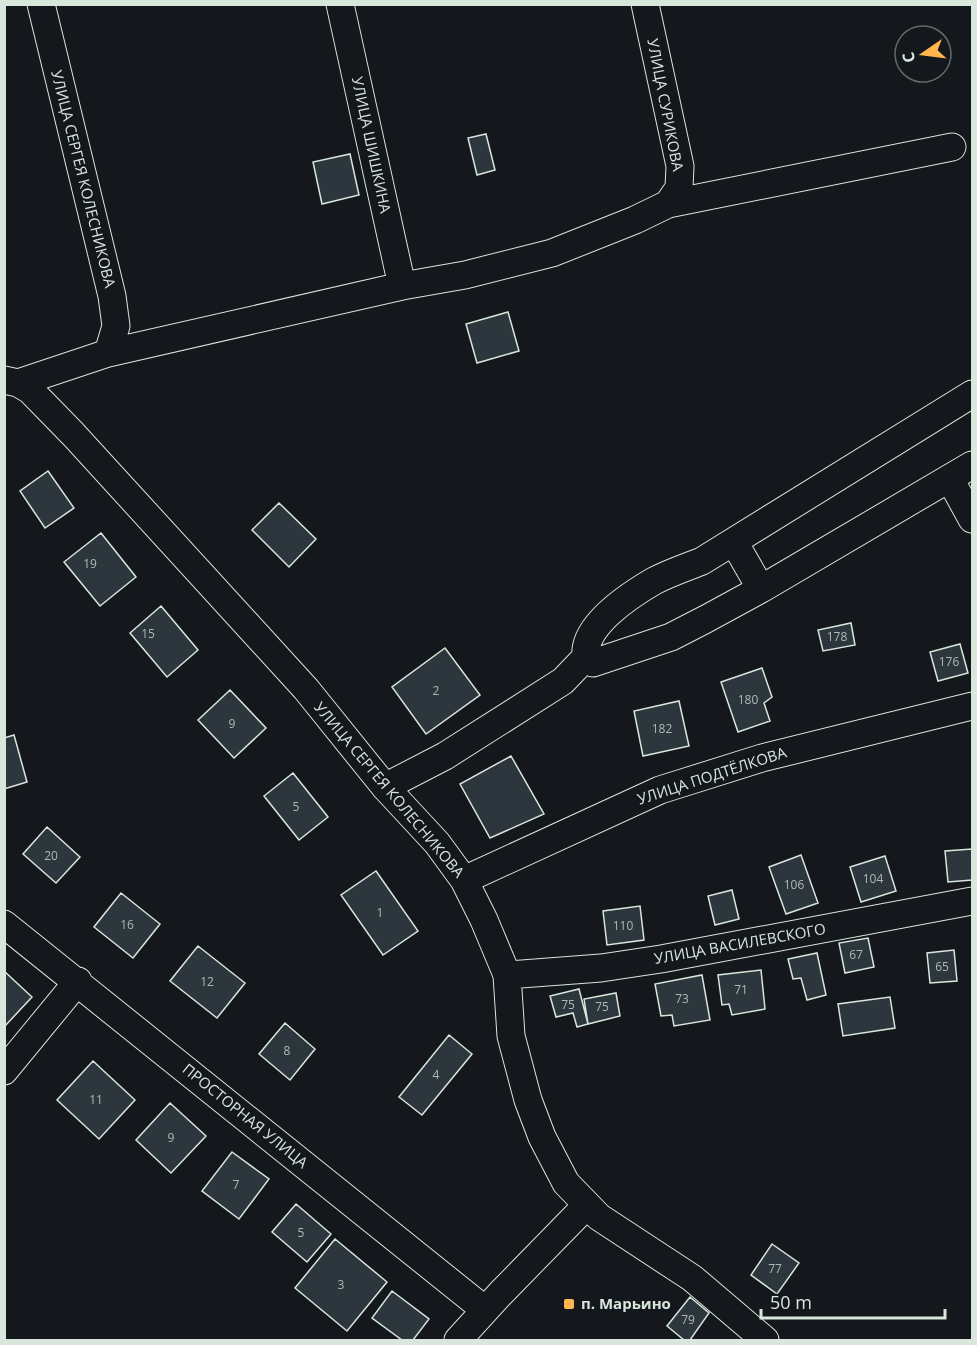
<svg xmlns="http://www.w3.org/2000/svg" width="977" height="1345" viewBox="0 0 977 1345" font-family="'Open Sans',sans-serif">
  <rect width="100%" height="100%" fill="#14181c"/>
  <path fill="#2c363c" stroke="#d8e6dc" stroke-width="1.5" d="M486,134l9,36 -18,5 -9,-37z
    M350,154l9,41 -37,9 -9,-42z
    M508,312l11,39 -42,12 -11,-39z
    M48,471l26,37 -29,20 -25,-37z
    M279,503l37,36 -27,28 -37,-37z
    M101,533l35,44 -36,29 -36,-44z
    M161,606l37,44 -31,27 -37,-44z
    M851,623l4,22 -32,6 -5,-21z
    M960,644l8,29 -30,8 -8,-29z
    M445,648l35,47 -54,39 -34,-47z
    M762,668l10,29 -8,6 6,18 -32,11 -17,-50z
    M230,690l36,38 -32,30 -36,-38z
    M679,701l10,45 -46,10 -9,-45z
    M14,735l13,47 -23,7v-51z
    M511,756l33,58 -54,24 -30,-54z
    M293,773l35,44 -29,23 -35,-44z
    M47,827l33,30 -24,26 -33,-29z
    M972,849v31l-24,2 -3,-31z
    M801,855l17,48 -32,11 -17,-47z
    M885,856l11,35 -35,11 -11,-35z
    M376,871l42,60 -35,24 -42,-60z
    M732,890l7,29 -24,6 -7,-29z
    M121,893l39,31 -27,34 -39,-31z
    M640,906l4,34 -37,5 -4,-34z
    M868,938l6,29 -29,6 -6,-30z
    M198,946l47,37 -28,35 -47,-37z
    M954,950l3,31 -27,2 -3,-30z
    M817,953l9,42 -19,5 -6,-22 -8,1 -5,-20z
    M761,970l4,39 -33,6 -3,-11 -7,1 -4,-30z
    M4,971l28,26 -28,30z
    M702,975l8,45 -36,6 -2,-11 -11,1 -6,-32z
    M579,989l9,35 -11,3 -4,-14 -17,4 -6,-21z
    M616,993l4,23 -32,8 -4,-25z
    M890,997l5,31 -52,8 -5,-32z
    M285,1023l30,26 -25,31 -31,-26z
    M449,1035l23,19 -50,61 -23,-18z
    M93,1061l42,39 -36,39 -42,-39z
    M170,1103l36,33 -35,37 -35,-33z
    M232,1152l37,27 -30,40 -37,-28z
    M296,1204l35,30 -24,28 -35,-30z
    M335,1239l52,43 -40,49 -52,-43z
    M772,1244l27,19 -22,31 -26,-19z
    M392,1291l37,28 -16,21h-11l-30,-22z
    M690,1297l19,16 -19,27h-6l-17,-14z"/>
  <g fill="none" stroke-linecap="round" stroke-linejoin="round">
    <g stroke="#d8e6dc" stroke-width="29">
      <path id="minor" d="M41,4l71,292 4,30 -8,27
        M340,4l62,282
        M645,4l35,162 -1,22 -11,16
        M4,380l14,3 12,7 43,44 233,255 79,98 52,56 27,37 20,40 23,55 4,61 17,64 14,37 24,46 33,34 93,61 73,62
        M18,383l90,-30 294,-67 63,-11 87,-22 83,-33 33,-16 284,-57
        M950,479l22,40
        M734,542l27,47
        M586,657c-4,-31 44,-62 68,-76 15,-8 33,-14 48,-20l270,-167
        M385,787l60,-31 118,-75 23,-24 7,6 78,-26 35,-18 55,-30 211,-124
        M464,880l196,-90 102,-32 210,-52
        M4,924l481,386
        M507,975l94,-7 60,-9 311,-58
        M4,1071l74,-90
        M458,1340l42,-46 87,-89"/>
    </g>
    <use href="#minor" stroke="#14181c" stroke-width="27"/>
  </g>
  <rect fill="#ffb74d" stroke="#14181c" stroke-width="2" x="563" y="1298" width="12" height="12" rx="3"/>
  <g text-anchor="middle" stroke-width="4.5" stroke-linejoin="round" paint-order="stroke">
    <g font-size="12" fill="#adbab4">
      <text x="90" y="568">19</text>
      <text x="148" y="638">15</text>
      <text x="837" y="641">178</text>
      <text x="949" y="666">176</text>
      <text x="436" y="695">2</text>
      <text x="748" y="704">180</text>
      <text x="232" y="728">9</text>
      <text x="662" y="733">182</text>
      <text x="296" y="811">5</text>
      <text x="51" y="860">20</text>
      <text x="873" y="883">104</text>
      <text x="794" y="889">106</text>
      <text x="380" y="917">1</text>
      <text x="127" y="929">16</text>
      <text x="623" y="930">110</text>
      <text x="856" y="959">67</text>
      <text x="942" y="971">65</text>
      <text x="207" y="986">12</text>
      <text x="741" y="994">71</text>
      <text x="682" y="1003">73</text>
      <text x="568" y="1009">75</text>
      <text x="602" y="1011">75</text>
      <text x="287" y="1055">8</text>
      <text x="436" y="1079">4</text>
      <text x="96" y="1104">11</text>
      <text x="171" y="1142">9</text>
      <text x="236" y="1189">7</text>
      <text x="301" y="1237">5</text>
      <text x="775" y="1273">77</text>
      <text x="341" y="1289">3</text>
      <text x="688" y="1324">79</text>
    </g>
    <g font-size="15" fill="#d8e6dc" stroke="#14181c">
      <text transform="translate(665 105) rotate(79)" y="5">УЛИЦА СУРИКОВА</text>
      <text transform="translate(371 145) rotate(78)" y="5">УЛИЦА ШИШКИНА</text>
      <text transform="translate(83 179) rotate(76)" y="5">УЛИЦА СЕРГЕЯ КОЛЕСНИКОВА</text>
      <text transform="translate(712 776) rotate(-18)" y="5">УЛИЦА ПОДТЁЛКОВА</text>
      <text transform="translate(389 790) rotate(50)" y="5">УЛИЦА СЕРГЕЯ КОЛЕСНИКОВА</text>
      <text transform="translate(740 944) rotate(-10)" y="5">УЛИЦА ВАСИЛЕВСКОГО</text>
      <text transform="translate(245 1116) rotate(39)" y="5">ПРОСТОРНАЯ УЛИЦА</text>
    </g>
    <g font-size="15" font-weight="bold" fill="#d8e6dc" stroke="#14181c" text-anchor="start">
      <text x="581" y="1309">п. Марьино</text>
    </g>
  </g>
  <rect width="977" height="1345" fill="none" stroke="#d8e6dc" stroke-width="12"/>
  <g transform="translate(923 54) rotate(256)"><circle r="28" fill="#14181c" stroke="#626a69" stroke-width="1.5"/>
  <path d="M0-4.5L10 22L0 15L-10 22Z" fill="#ffb74d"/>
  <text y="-9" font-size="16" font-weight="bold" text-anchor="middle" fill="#d8e6dc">С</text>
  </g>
  <path d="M761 1309v9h184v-9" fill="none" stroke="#d8e6dc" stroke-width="3"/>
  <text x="770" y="1309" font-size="18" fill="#d8e6dc" stroke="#14181c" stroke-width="4.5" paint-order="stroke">50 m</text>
</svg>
